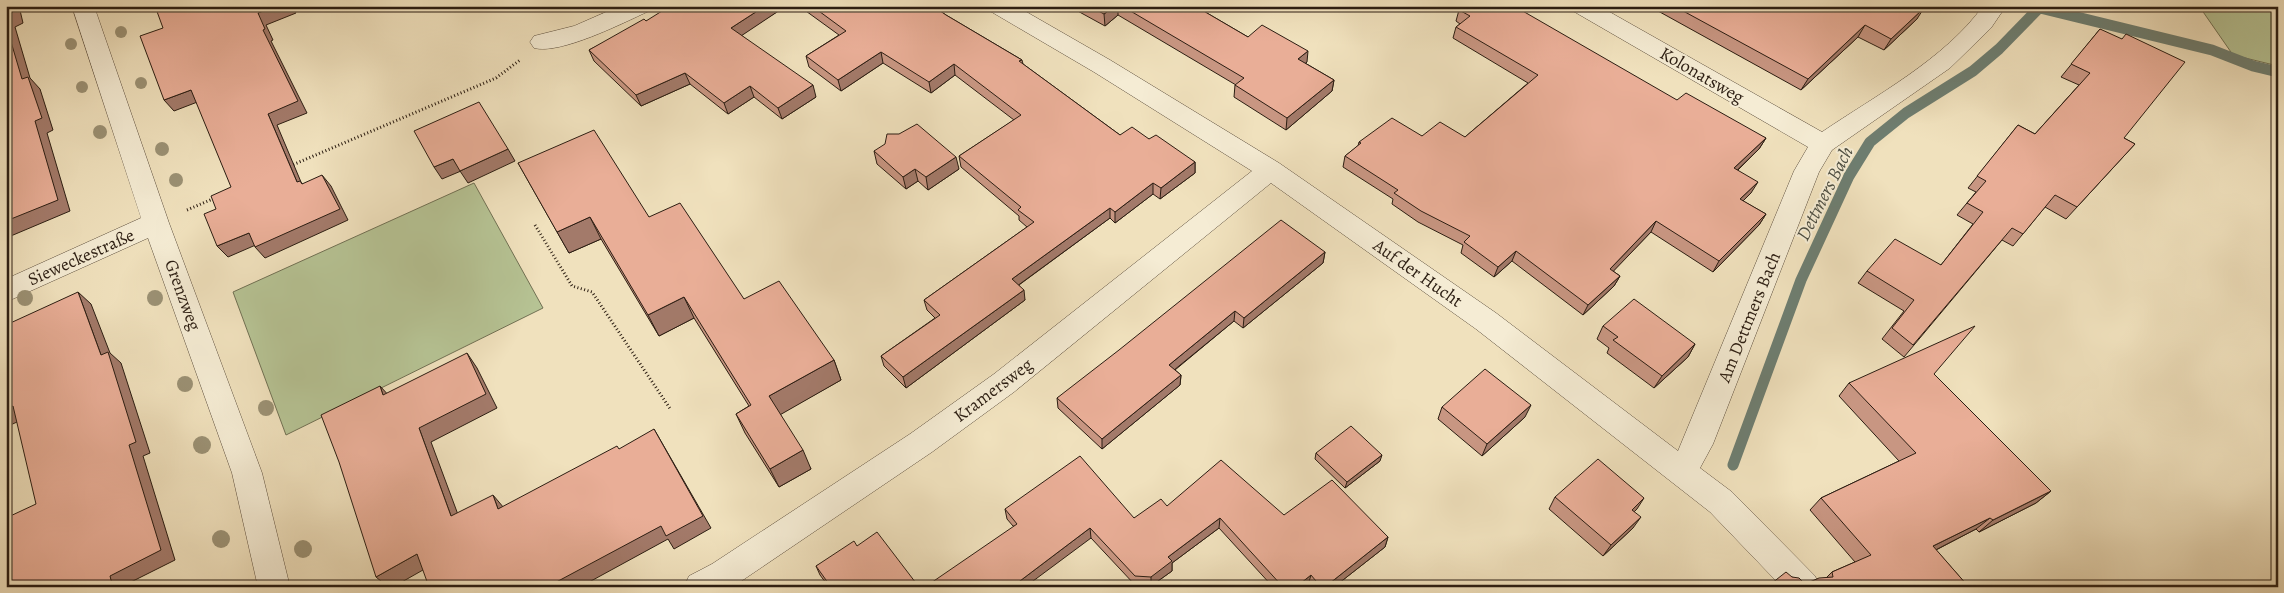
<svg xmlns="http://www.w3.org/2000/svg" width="2284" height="593" viewBox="0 0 2284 593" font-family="Alegreya,serif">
  <rect width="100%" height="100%" fill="#f0e1bd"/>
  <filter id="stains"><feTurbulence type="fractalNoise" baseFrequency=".004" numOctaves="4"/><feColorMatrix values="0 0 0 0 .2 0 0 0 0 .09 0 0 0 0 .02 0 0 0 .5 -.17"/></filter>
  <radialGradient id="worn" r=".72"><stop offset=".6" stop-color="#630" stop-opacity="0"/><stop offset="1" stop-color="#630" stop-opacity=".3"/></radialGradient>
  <path fill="#b6c394" stroke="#707053" d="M2199,6h79v60l-45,-11z
    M474,183l69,125 -257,127 -53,-143z"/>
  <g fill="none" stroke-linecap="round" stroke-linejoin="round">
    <path stroke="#6e7e71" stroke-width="11" d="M2040,8l172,42 41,16 25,6
      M1733,465l68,-185 48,-104 21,-34 36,-29 67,-42 26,-22 42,-43"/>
    <g stroke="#5c4e3d" stroke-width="1">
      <path id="minor" d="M72,6h22l75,217 93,250 28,114h-32l-26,-114 -84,-235 -142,64v-23l135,-61z
        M620,6h32l-3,5c-26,12 -89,44 -115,37l-4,-6 4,-6 40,-10z
        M987,6h29l94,54 169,103 217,150 182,138 116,-280 14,-24 -235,-136 -3,-5h29l223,126c53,-36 123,-73 161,-126h23l-15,22 -41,40 -118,82 -13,22 -106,272 -13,24 32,24 83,84 5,11h-38l-72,-75 -234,-183 -205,-146 -257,209 -82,60 -198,134 -50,1 5,-11 23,-12 198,-130 84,-60 258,-203 -158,-99 -104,-61z"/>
    </g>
    <path stroke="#2b1d12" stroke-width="3" stroke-dasharray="1 2.5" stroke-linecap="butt" d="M290,166l206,-88 24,-18
      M187,210l28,-12
      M535,225l37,61 20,6 79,118"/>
    <use href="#minor" fill="#f5ecd4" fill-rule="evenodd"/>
  </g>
  <g fill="#9b9174">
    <circle cx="121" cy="32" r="6"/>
    <circle cx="71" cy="44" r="6"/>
    <circle cx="141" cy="83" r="6"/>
    <circle cx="82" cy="87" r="6"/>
    <circle cx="100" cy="132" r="7"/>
    <circle cx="162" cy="149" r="7"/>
    <circle cx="176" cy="180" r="7"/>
    <circle cx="25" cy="298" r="8"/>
    <circle cx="155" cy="298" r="8"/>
    <circle cx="185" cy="384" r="8"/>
    <circle cx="266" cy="408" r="8"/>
    <circle cx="202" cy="445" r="9"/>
    <circle cx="221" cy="539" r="9"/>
    <circle cx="303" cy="549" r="9"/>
  </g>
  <path fill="#c89682" stroke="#2b1d12" d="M786,6l-45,29 75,62 -34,22 -28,-22 -26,17 -38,-30 -49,22 -47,-45 -5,-11 57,-29z
    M799,6h134l13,9 76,45 1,4 97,71 29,4 46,23v11l-35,26 -7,-5 -38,29 -5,-5 -91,67 6,15 -119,88 -22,-22 -3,-10 54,-38 -8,-8 -3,-10 103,-73 -8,-7v-4l-58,-49 -2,-11 55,-36 -59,-45 -24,18 -48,-30 -42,28 -32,-24 -3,-11 33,-21z
    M1074,6h121l53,31 59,25 -2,1 29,17 -2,11 -46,39 -52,-33 1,-12h1l-118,-70 -13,11 -31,-17z
    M1649,6h272l-4,13 -33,31 -26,-13 -57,53z
    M1459,10l307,128 -7,11 -21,21 13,23 -8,8 23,13 -7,11 -46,47 -62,-40 -38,39 7,5 -6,10 -31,29 -71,-54 -18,16 -33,-24 2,-8 -45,-23 -26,-18 1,-5 -50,-32 2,-11 13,-10 1,-4 63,-6 43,1 63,-54 -75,-45 3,-11 4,-3 -4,-3z
    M2100,29l24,109 11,6 -69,75 -21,-12 -32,39 -11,-6 -98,117 -22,-18 22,-28 -46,-28 9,-12 74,-6 32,-41 -16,-9 19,-23 -8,-4 50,-63 17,9 44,-49 -18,-8z
    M874,151l85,18 -31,21 -10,-9 -12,8 -29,-25z
    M518,163l131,54 95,82 90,61 7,20 -61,34 31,55 -32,18 -34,-54 -9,-19 13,-8 -55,-88 -35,18 -58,-97 -32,14z
    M1325,252l-2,11 -80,65 -9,-7 -59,49 6,5 -1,10 -78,64 -44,-41 -1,-10z
    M1603,326l92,18 -7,13 -34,31 -47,-35 2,-5 -12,-9z
    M1934,374l117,117 -15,12 -57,29 -3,-3 -40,21 31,35 -3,2h-197l25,-10 13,7 21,-6 6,-6 23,-10 -45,-52 11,-12 78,-37 -60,-65 10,-13z
    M1442,407l83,10 -43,39 -44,-37z
    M1316,453l64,8 -35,27 -30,-29z
    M1555,497l82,12 -3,2 -1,17 -30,28 -54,-47z
    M1167,506l117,9 104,22 -3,10 -51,40h-24l-2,-2 -2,2h-33l-54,-59 -47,35v8l-21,15 -16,-1 -44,-47 -78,-12 -6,-7 -2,-10 129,9z
    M857,546l62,41h-90l-9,-12 -4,-9z"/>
  <path fill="#a37a6a" stroke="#2b1d12" d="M11,6h8l4,17 -8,4 15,51 10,11 13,41 -6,3 23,78 -64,27v-225z
    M276,6h16l4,7 -30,12 7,15 -2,1 36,72 -30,12 24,57 8,10 -12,-10 -29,-68 -10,-101z
    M765,6h21l-51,34 -4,-12z
    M1115,6h3v9l-13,11 -1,-12z
    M1924,8l-7,11 -33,31 7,-11z
    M1865,25l-7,12 -57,53 7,-11z
    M1308,51l-1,11 -10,8 1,-11z
    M881,52l2,11 -42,28 -3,-11z
    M954,64l1,11 -24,18 -2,-11z
    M685,73l5,11 -49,22 -5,-11z
    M1334,80l-2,11 -46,39 1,-12z
    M813,85l3,12 -34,22 -4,-11z
    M750,86l4,11 -26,17 -4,-11z
    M191,90l9,11 -26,10 -10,-11z
    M1766,138l-7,11 -31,30 6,-11z
    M508,149l7,12 -47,22 -8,-12z
    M956,157l3,12 -31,21 -2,-13z
    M453,159l8,12 -19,8 -8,-12z
    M1195,162v11l-35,26 1,-11z
    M915,169l3,12 -12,8 -3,-12z
    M322,175l9,11 17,34 -83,38 -10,-11z
    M1758,182l-7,11 -17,17 6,-11z
    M1153,183v11l-38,29v-11z
    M1110,208v10l-97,71 -1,-10z
    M1766,214l-7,11 -46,47 6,-11z
    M590,217l11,22 -32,14 -12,-21z
    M1656,221l-5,11 -46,48 5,-11z
    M249,233l9,11 -30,13 -11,-11z
    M1516,251l-4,10 -18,16 4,-10z
    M1325,252l-2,11 -80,65 1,-10z
    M1620,276l-6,10 -31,29 5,-10z
    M1024,290l1,10 -119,88 -3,-11z
    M78,292l13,12 19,49 11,10 29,90 -7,3 32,104 -50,25 1,2h-20l-5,-232z
    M684,297l10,21 -35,18 -11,-21z
    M1235,311l-1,10 -66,54 1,-10z
    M1695,344l-7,13 -34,31 8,-12z
    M467,353l10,15 20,40 -66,34 32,86 -12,-12 -32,-88z
    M834,360l7,20 -63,36 -9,-20z
    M1181,375l-1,10 -78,64v-10z
    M380,386l12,13 -9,-4z
    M1531,405l-6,12 -43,39 5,-12z
    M13,406l15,11 -22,10v-18z
    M654,429l57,99 -37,21 -6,-10 -88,48h-33z
    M803,450l8,19 -32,18 -9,-18z
    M1382,455l-2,6 -35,27 2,-6z
    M2051,491l-15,12 -57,29 14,-12z
    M493,495l11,13 -6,1z
    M1644,498l-7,11 -12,12 7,-11z
    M1641,517l-8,11 -30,28 8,-11z
    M1220,518l-1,10 -47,35v8l-21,15v-9l17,-20z
    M1990,518l-14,11 -56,29 13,-12z
    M1090,528l1,10 -66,49h-13z
    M1388,537l-3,10 -51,40h-9z
    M417,554l13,12 -37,21h-5l-12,-10z
    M1311,575l-3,10 -2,2h-10z"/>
  <path fill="#e9ae97" stroke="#2b1d12" d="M6,6h5l1,5 -6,2z
    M155,6h121l-18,7 7,16 -2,1 35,71 -30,13 29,68 3,-1 2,3 20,-9 18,34 -85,38 -6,-14 -32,13 -13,-32 12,-5 -5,-13 20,-9 -40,-97 -27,10 -24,-64 23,-8z
    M670,6h95l-34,22 82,57 -35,23 -28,-22 -26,17 -39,-30 -49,22 -47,-45 55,-31 2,2z
    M812,6h121l13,9 76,45 -3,1 101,74 12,-8 17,12 7,-4 39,27 -34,26 -8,-5 -38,29 -5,-4 -98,71 12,11 -121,87 -22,-21 59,-41 -16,-15 110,-78 -16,-12 3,-3 -62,-51 62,-41 -67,-51 -25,18 -48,-30 -43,28 -32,-24 40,-25z
    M1089,6h26l-11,8z
    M1122,6h73l53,31 14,-12 46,26 -10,8 36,21 -47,38 -52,-33 9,-7z
    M1464,6h50l163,94 9,-7 80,45 -32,30 24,14 -18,17 26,15 -47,47 -63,-40 -46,48 10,7 -32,29 -72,-54 -18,16 -34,-25 6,-6 -49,-25 -27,-18 4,-3 -53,-34 16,-13 -2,-1 33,-24 30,18 18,-14 25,15 73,-62 -82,-48 14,-11 -11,-6z
    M1674,6h247l3,2 -33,31 -26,-14 -57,54z
    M6,25l16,54 6,-2 14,41 -7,3 23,79 -52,21z
    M2100,29l22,10 4,-5 59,28 -61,76 11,6 -58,63 -22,-12 -32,39 -11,-6 -99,117 -21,-17 22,-28 -47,-29 28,-32 46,26 42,-53 -16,-9 19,-22 -9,-5 41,-51 17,9 55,-61 -19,-9z
    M479,102l29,47 -48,22 -7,-12 -19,8 -20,-36z
    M917,124l39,33 -30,20 -11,-8 -12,8 -29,-26 11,-7 2,-10h12z
    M594,130l55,87 31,-14 64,96 35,-18 55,79 -65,36 34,54 -33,19 -34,-55 15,-9 -67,-108 -36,18 -58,-98 -33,15 -39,-69z
    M1281,220l44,32 -81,66 -9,-7 -66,54 12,10 -79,64 -45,-41 62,-48z
    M78,292l23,63 7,-3 28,90 -7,3 32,105 -51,26 2,8 -6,3h-100v-69l30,-14 -23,-98 -7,3v-84z
    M1634,299l61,45 -33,32 -49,-36 5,-3 -15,-11z
    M1975,326l-41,48 117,117 -58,29 -3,-2 -57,28 34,39 -5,2h-89l-6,-6 -6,6h-94l19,-15 6,5 7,1 6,6 14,-6 14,-1 -1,-5 39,-17 -50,-57 95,-45 -67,-70z
    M467,353l19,41 -67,34 32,88 42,-21 5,14 119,-63 2,3 35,-20 49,87 -37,20 -5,-10 -114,61h-118l-12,-33 -41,23 -37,-115 -18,-47 59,-29 3,9z
    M1485,369l46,36 -44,39 -45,-37z
    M1351,426l31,29 -35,27 -31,-29z
    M1080,456l54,62 27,-19 6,7 54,-46 63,55 48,-35 56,57 -63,50h-4l-10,-12 -15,12h-13l-63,-69 -52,39 4,4 -21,16 -16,-1 -45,-48 -78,59h-87l92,-63 -12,-15z
    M1598,459l46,39 -12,12 9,7 -30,28 -56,-48z
    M877,532l42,55h-88l-15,-21 38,-25 3,5z"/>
  <g text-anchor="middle" stroke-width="4" stroke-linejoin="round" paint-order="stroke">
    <g font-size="18" fill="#2b1d12" stroke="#f5ecd4">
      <text transform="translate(1702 75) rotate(30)" y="6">Kolonatsweg</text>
      <text transform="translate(81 257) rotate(-24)" y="6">Sieweckestraße</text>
      <text transform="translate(1418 273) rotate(35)" y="6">Auf der Hucht</text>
      <text transform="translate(183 295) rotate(70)" y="6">Grenzweg</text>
      <text transform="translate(1749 317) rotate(-68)" y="6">Am Dettmers Bach</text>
      <text transform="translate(993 390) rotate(-37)" y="6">Kramersweg</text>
    </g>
    <g font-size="19" font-style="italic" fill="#4c4d41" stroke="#f5ecd4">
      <text transform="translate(1824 193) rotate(-63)" y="7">Dettmers Bach</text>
    </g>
  </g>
  <rect width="2284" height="593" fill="none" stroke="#f0e1bd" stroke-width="25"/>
  <rect x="8" y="8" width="2269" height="578" fill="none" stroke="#2b1d12" stroke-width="2.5"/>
  <rect x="12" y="12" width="2259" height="568" fill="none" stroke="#2b1d12"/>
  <rect width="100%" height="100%" filter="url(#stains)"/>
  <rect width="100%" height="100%" fill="url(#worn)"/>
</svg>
